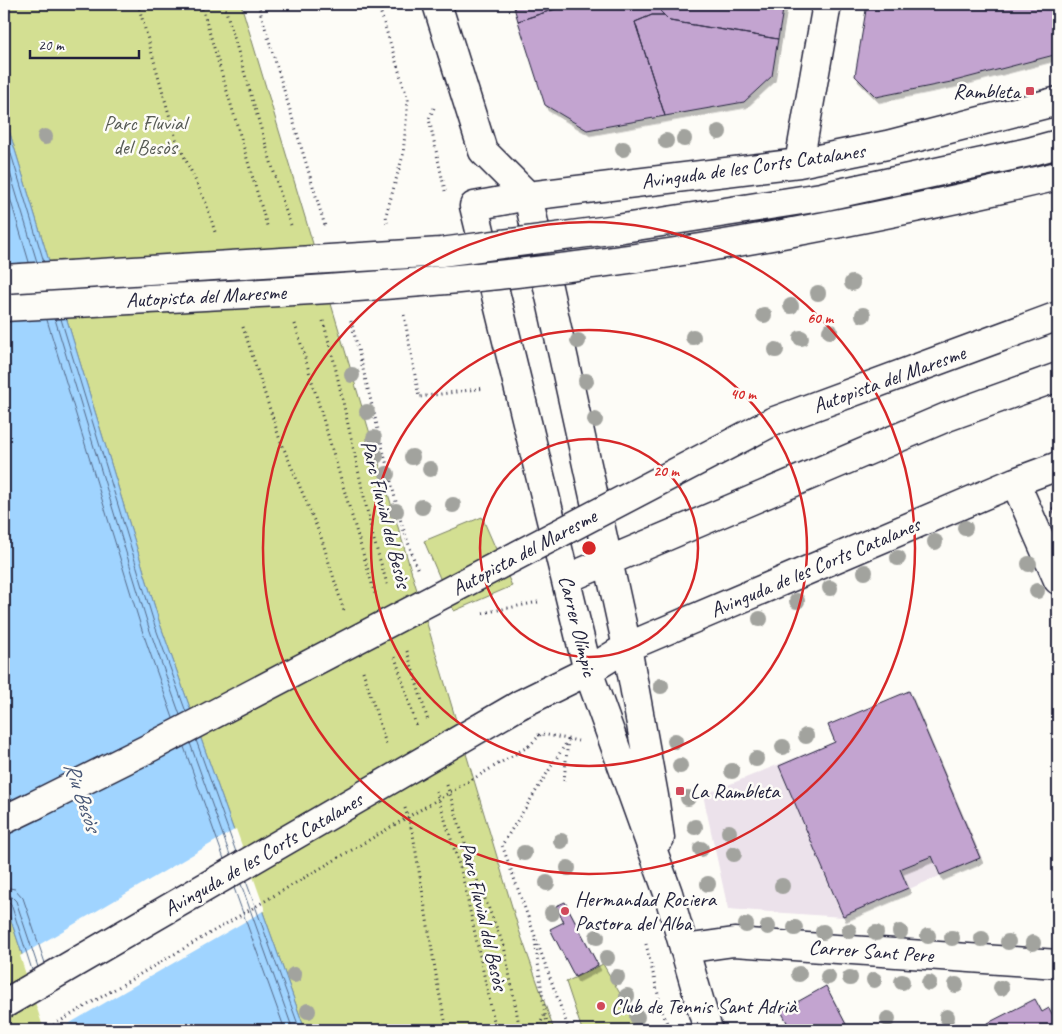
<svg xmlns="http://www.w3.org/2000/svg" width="1062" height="1034" viewBox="0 0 1062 1034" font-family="Caveat,sans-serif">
  <defs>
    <filter id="shadow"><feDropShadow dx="3" dy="5.5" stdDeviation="0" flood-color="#0004"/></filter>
  </defs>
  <rect width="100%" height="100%" fill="#fdfcf7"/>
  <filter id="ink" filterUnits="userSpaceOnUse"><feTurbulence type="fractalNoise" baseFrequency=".02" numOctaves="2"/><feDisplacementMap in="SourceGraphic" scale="10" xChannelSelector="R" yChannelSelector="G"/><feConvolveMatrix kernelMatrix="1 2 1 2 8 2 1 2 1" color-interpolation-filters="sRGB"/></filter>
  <g filter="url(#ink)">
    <path fill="#ece2eb" d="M909,691l73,167 -139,59 -115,-8 -25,-114 131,-53 -6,-17z"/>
    <path fill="#d3df92" stroke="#7a8066" d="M4,4h237l278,926 35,100h-249l-145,-406 -156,-510z
      M482,517l30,69 -58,25 -30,-70z
      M4,899l43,131h-43z
      M603,964l38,66h-59l-16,-48z"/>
    <path fill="#a0d4ff" stroke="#6e8db1" d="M4,114l156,510 145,406h-258l-43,-131z"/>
    <path fill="#fdfcf7" d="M236,829l29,81 -207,120h-14l-24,-74z"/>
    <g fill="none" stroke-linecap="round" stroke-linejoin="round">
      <path stroke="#546989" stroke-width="1" d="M4,131l40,131
        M4,153l33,109
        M4,178l25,84
        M55,319l94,309 31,87
        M61,319l94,307 31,86
        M47,320l95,310 31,88
        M196,740l40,112
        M190,743l40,112
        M184,747l40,112
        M246,881l54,149
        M241,884l52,146
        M4,887l11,2 8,9 22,65
        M234,888l51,142
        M4,894l7,2 5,5 22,66
        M4,901h4l3,3 21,66"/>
    </g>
    <path fill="#c3a4d0" stroke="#22223b" filter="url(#shadow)" d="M513,4h58l-53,17z
      M571,4h82l11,11h-12l-17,7 30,94 -78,14 -42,-25 -27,-84z
      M653,4h131l-6,35 -108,-18z
      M867,4h191v50l-107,28 -75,15 -21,-21z
      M652,15h12l6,6 108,18 -6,37 -28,26 -79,14 -30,-94z
      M1058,505v18l-6,-15z
      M909,691l71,167 -40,17 -8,-19 -32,13 8,19 -65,28 -64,-150 56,-24 -7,-17z
      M565,902l33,63 -23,12 -25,-48 14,-7 -8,-16z
      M826,986l23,44h-58l-10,-19z
      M1035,999l7,13 7,-4 9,17v5h-69l-3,-6z"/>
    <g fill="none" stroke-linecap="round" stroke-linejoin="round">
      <g stroke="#22223b" stroke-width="31">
        <path id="minor" d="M437,4l46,147 45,45
          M799,163l28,-159
          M528,196l99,451 27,149 6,42
          M1015,482l43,98
          M566,579l381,-162 111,-40
          M627,647l388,-165 43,-16
          M684,949l50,-7 324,22
          M708,1030l-40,-137 -80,-222 -114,-465 54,-10 271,-33 88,-18 171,-44"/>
      </g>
      <g stroke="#22223b" stroke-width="31">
        <path id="tertiary" d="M521,704l67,-33 39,-24"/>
      </g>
      <g stroke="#22223b" stroke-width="31">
        <path id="motorway" d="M4,307l144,-8
          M4,820l31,-15"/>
      </g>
      <path stroke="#22223b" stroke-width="3" stroke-dasharray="1 4" stroke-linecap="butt" d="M138,4l38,135 30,64 9,29
        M201,4l67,225
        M224,4l60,202 8,22
        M258,4l67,222
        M378,4l30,96 -5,55 -17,60 1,8
        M434,108l-5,11 16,72
        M404,315l15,82 66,-9
        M323,321l10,36 40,180 15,50
        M351,321l50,201 17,49
        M295,324l80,270
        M243,327l36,110 42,100 23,74
        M483,613l55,-11
        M407,651l21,70
        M395,657l22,71
        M363,671l23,73
        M538,735l4,-1 36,7
        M568,740l-66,105 67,185
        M529,746l12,-12
        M564,781l4,-41
        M447,785l27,87 30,74 16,84
        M436,791l26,83 34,156
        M405,808l8,26 25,153 9,43
        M535,940l10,75 4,15
        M646,944l16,67 8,19
        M537,1030l7,-14"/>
      <use href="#minor" stroke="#fdfcf7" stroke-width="28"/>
      <use href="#tertiary" stroke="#fdfcf7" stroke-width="28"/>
      <use href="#motorway" stroke="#fdfcf7" stroke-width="28"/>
      <g stroke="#22223b" stroke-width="31" stroke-linecap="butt">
        <path id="tertiary-bridge" d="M4,1004l517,-300"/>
      </g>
      <g stroke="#22223b" stroke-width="31" stroke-linecap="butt">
        <path id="motorway-bridge" d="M4,279l437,-27 176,-23 204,-32 208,-45 29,-8
          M148,299c117,-6 234,-12 350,-24 189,-19 376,-56 560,-99
          M35,805l116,-58 621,-325 286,-106"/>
      </g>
      <path stroke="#22223b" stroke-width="3" stroke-dasharray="1 4" stroke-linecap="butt" d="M45,1030l484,-284"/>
      <use href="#tertiary-bridge" stroke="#fdfcf7" stroke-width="28"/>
      <use href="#motorway-bridge" stroke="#fdfcf7" stroke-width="28"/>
    </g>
    <g fill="#a2a39e">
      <circle cx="719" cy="132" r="8"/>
      <circle cx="45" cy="137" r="8"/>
      <circle cx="684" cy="139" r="8"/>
      <circle cx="666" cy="141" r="8"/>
      <circle cx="623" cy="149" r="8"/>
      <circle cx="852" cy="283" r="8"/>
      <circle cx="818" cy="293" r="8"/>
      <circle cx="791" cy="306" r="8"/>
      <circle cx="764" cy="315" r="8"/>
      <circle cx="863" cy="315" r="8"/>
      <circle cx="830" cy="331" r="8"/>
      <circle cx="693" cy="337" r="8"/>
      <circle cx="801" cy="338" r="8"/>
      <circle cx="578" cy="341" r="8"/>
      <circle cx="776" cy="350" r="8"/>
      <circle cx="352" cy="375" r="8"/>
      <circle cx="586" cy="381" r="8"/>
      <circle cx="367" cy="412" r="8"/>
      <circle cx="595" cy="420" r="8"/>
      <circle cx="374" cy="438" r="8"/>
      <circle cx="376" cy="456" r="8"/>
      <circle cx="412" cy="457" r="8"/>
      <circle cx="430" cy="469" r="8"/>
      <circle cx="387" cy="474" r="8"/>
      <circle cx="453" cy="505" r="8"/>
      <circle cx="422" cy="507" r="8"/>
      <circle cx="396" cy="511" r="8"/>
      <circle cx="965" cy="528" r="8"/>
      <circle cx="935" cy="542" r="8"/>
      <circle cx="898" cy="558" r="8"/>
      <circle cx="1029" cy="564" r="8"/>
      <circle cx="865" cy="572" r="8"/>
      <circle cx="830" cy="588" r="8"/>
      <circle cx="1037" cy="591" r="8"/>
      <circle cx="797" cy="601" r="8"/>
      <circle cx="760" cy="619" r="8"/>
      <circle cx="661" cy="686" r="8"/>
      <circle cx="806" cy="736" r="8"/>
      <circle cx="675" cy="741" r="8"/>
      <circle cx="783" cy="747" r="8"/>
      <circle cx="756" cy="759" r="8"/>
      <circle cx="680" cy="766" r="8"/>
      <circle cx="732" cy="771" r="8"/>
      <circle cx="688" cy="798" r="8"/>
      <circle cx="695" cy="827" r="8"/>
      <circle cx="729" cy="832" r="8"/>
      <circle cx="561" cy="841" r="8"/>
      <circle cx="701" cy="849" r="8"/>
      <circle cx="524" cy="853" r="8"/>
      <circle cx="734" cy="854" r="8"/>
      <circle cx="568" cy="868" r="8"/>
      <circle cx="547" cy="883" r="8"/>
      <circle cx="708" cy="884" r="8"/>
      <circle cx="782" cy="886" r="8"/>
      <circle cx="552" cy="913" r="8"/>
      <circle cx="746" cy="925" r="8"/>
      <circle cx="768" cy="927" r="8"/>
      <circle cx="795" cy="928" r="8"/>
      <circle cx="849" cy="931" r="8"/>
      <circle cx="823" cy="932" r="8"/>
      <circle cx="900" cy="932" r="8"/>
      <circle cx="876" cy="933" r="8"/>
      <circle cx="928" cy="936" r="8"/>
      <circle cx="597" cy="937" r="8"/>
      <circle cx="952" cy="938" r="8"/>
      <circle cx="982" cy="939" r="8"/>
      <circle cx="1008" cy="942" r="8"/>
      <circle cx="1033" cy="943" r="8"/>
      <circle cx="607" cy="958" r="8"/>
      <circle cx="799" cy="974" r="8"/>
      <circle cx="294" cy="975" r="8"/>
      <circle cx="617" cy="977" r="8"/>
      <circle cx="828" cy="977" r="8"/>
      <circle cx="850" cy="978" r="8"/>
      <circle cx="874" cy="980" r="8"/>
      <circle cx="902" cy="982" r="8"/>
      <circle cx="929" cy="983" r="8"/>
      <circle cx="956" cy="985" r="8"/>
      <circle cx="1001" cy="988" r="8"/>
      <circle cx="627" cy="996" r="8"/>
      <circle cx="308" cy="1011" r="8"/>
      <circle cx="637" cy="1017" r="8"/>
      <circle cx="947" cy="1017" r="8"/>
      <circle cx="888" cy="1019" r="8"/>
    </g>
  </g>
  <g fill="none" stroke="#d62828" stroke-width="2.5">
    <circle cx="589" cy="548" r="109"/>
    <circle cx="589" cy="548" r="218"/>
    <circle cx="589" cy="548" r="326"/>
  </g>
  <g fill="#d1495b" stroke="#fdfcf7" stroke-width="2">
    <rect x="1025" y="86" width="10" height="10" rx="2.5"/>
    <rect x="675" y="786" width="10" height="10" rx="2.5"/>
    <circle cx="565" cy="911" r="5"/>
    <circle cx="601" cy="1006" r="5"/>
  </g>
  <g text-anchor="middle" stroke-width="5" stroke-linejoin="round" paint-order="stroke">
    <g font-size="21" fill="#22223b" stroke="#fdfcf7" text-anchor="start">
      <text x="1020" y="98" text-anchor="end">Rambleta</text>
      <text x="690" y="798">La Rambleta</text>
      <text x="575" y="906">Hermandad Rociera<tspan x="575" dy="24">Pastora del Alba</tspan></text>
      <text x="611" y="1013">Club de Tennis Sant Adrià</text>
    </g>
    <g font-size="21" fill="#575b55" stroke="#fdfcf7">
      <text x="145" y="130">Parc Fluvial<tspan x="145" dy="24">del Besòs</tspan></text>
    </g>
    <g font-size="21" fill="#22223b" stroke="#fdfcf7">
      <text transform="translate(753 166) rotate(-8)" y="7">Avinguda de les Corts Catalanes</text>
      <text transform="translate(206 296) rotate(-3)" y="7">Autopista del Maresme</text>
      <text transform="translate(889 379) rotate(-20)" y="7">Autopista del Maresme</text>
      <text transform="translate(386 514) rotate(76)" y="7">Parc Fluvial del Besòs</text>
      <text transform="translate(524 552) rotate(-28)" y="7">Autopista del Maresme</text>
      <text transform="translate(815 567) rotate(-23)" y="7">Avinguda de les Corts Catalanes</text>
      <text transform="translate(578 626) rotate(76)" y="7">Carrer Olímpic</text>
      <text transform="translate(263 854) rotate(-30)" y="7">Avinguda de les Corts Catalanes</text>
      <text transform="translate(484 916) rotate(77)" y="7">Parc Fluvial del Besòs</text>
      <text transform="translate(871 951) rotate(4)" y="7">Carrer Sant Pere</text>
    </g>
    <g font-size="22" font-style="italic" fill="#485776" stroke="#fdfcf7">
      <text transform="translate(83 796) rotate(71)" y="8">Riu Besòs</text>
    </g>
  </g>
  <circle cx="589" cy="548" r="8" fill="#d62828" stroke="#fdfcf7" stroke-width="2.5"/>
  <g font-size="15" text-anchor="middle" font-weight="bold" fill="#d62828" stroke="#fdfcf7" stroke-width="5" stroke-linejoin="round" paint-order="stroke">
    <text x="820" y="323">60 m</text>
    <text x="743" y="399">40 m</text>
    <text x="666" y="476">20 m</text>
  </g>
  <rect width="1062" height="1034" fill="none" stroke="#fdfcf7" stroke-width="20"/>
  <rect x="10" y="10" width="1042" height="1014" fill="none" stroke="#22223b" stroke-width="2" filter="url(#ink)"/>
  <path d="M30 50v8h109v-8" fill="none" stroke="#22223b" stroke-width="2.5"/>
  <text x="38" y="50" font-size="15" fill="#22223b" stroke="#fdfcf7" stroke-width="4" paint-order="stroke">20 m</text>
</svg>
